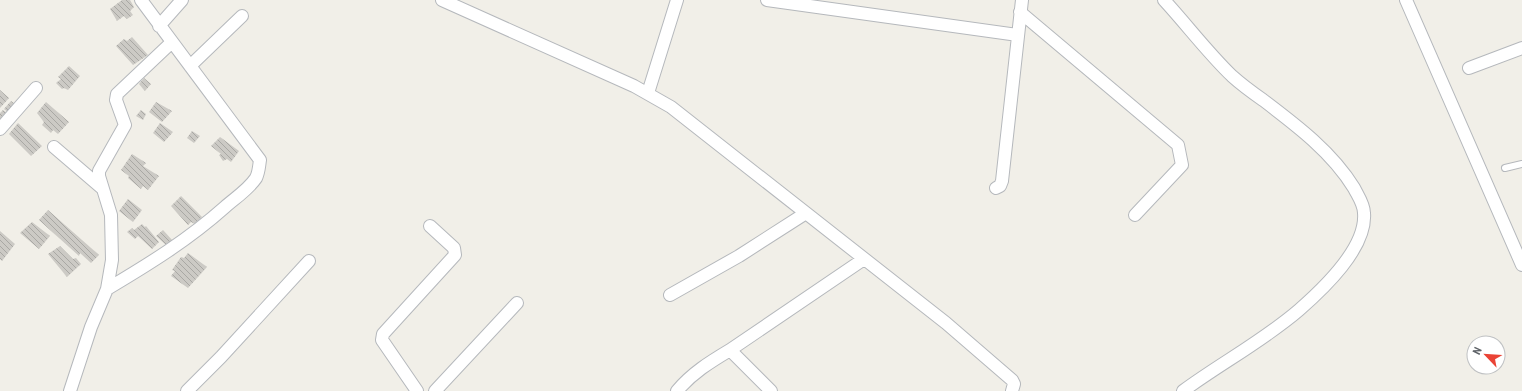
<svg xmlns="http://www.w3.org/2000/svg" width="1522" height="391" viewBox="0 0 1522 391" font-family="'Roboto Condensed',sans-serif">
  <defs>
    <pattern id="building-back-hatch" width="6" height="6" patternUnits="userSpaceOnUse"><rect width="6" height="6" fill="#cccac5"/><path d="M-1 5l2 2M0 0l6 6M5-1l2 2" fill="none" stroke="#a9a8a4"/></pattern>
  </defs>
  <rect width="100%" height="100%" fill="#f1efe8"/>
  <path fill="url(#building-back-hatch)" d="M122,0h8l4,7 -4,4 3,4 -6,4 -3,-3 -7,5 -7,-12z
    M132,37l16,18 -15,10 -17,-19 8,-7 3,2z
    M69,66l11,10 -12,14 -4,-2 -2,1 -6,-6 5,-4 -3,-2z
    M144,78l7,6 -6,7 -6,-7z
    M0,90l9,8 -9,10z
    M11,101l7,5 -7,9 -7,-6z
    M46,102l23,20 -11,12 -5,-4 -2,3 -9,-8 2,-3 -7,-9z
    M156,102l16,9 -10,11 -13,-10z
    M3,110l7,5 -7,7 -3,-4v-5z
    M141,110l5,4 -3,6 -7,-4z
    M18,123l24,23 -11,10 -22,-22z
    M160,123l13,9 -9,10 -11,-9z
    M192,131l8,5 -6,7 -7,-5z
    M220,137l19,14 -8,11 -4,-3 -4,2 -4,-6 2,-1 -10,-8z
    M132,154l14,9 -3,3 16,10 -11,14 -5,-4 -2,3 -13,-11 1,-2 -8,-6z
    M181,196l21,21 -7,7 -4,-2 -3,3 -17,-19z
    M128,199l14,11 -9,12 -14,-11z
    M48,210l51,45 -8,8 -11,-10 -1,3 -40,-36z
    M32,222l18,14 -11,13 -19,-16z
    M142,224l3,3 1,-1 13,16 -7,7 -14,-13 -3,3 -8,-7 5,-4 2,2z
    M163,230l10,11 -6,5 -11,-10z
    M0,231l15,13 -13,17 -2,-2z
    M60,246l13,13 3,-1 5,6 -14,13 -19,-23z
    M188,253l19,14 -19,21 -17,-12 4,-5 -3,-1 9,-13 3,1z"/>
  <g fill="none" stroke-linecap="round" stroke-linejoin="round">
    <g stroke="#b5b8bc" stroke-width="8">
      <path id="lane" d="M1505,168l17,-4"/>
    </g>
    <g stroke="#b5b8bc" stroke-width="14">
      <path id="street" d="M442,0l192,86 37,21 275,216 66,57 2,4 -2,7
        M767,0l251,35
        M1164,0c23,25 44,53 68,76 10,9 21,17 31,24 33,25 69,52 91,88 4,8 10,16 10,25 3,35 -41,76 -65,97 -36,31 -78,53 -116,81
        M1406,0l116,265
        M1020,12l158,133 4,20 -47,50
        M159,26l23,-26
        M190,66l52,-50
        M1469,68l53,-20
        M648,93l29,-93
        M0,129l36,-41
        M54,147l49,42
        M996,188l4,-2 2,-5 20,-181
        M107,289c42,-25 81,-49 118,-82 10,-9 23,-17 31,-29 3,-6 3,-12 4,-18l-119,-160
        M670,295l69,-39 67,-43
        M70,391l21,-64 16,-38 5,-29 -1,-45 -12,-39v-5l26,-46 -9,-25 1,-6 55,-52
        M187,391l34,-34 88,-96
        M417,391l-35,-51 1,-6 72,-79 -1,-7 -24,-22
        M435,391l82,-88
        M677,391c15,-18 33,-29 53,-41
        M771,391l-41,-41 134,-91"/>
    </g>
    <use href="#lane" stroke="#fff" stroke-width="6"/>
    <use href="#street" stroke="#fff" stroke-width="12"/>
  </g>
  <g transform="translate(1486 355) rotate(295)"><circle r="19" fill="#ffffff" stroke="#bfc1c3"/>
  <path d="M0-3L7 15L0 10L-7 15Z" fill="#ea4335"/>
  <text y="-6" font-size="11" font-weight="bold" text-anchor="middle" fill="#5f6368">N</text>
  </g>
</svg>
